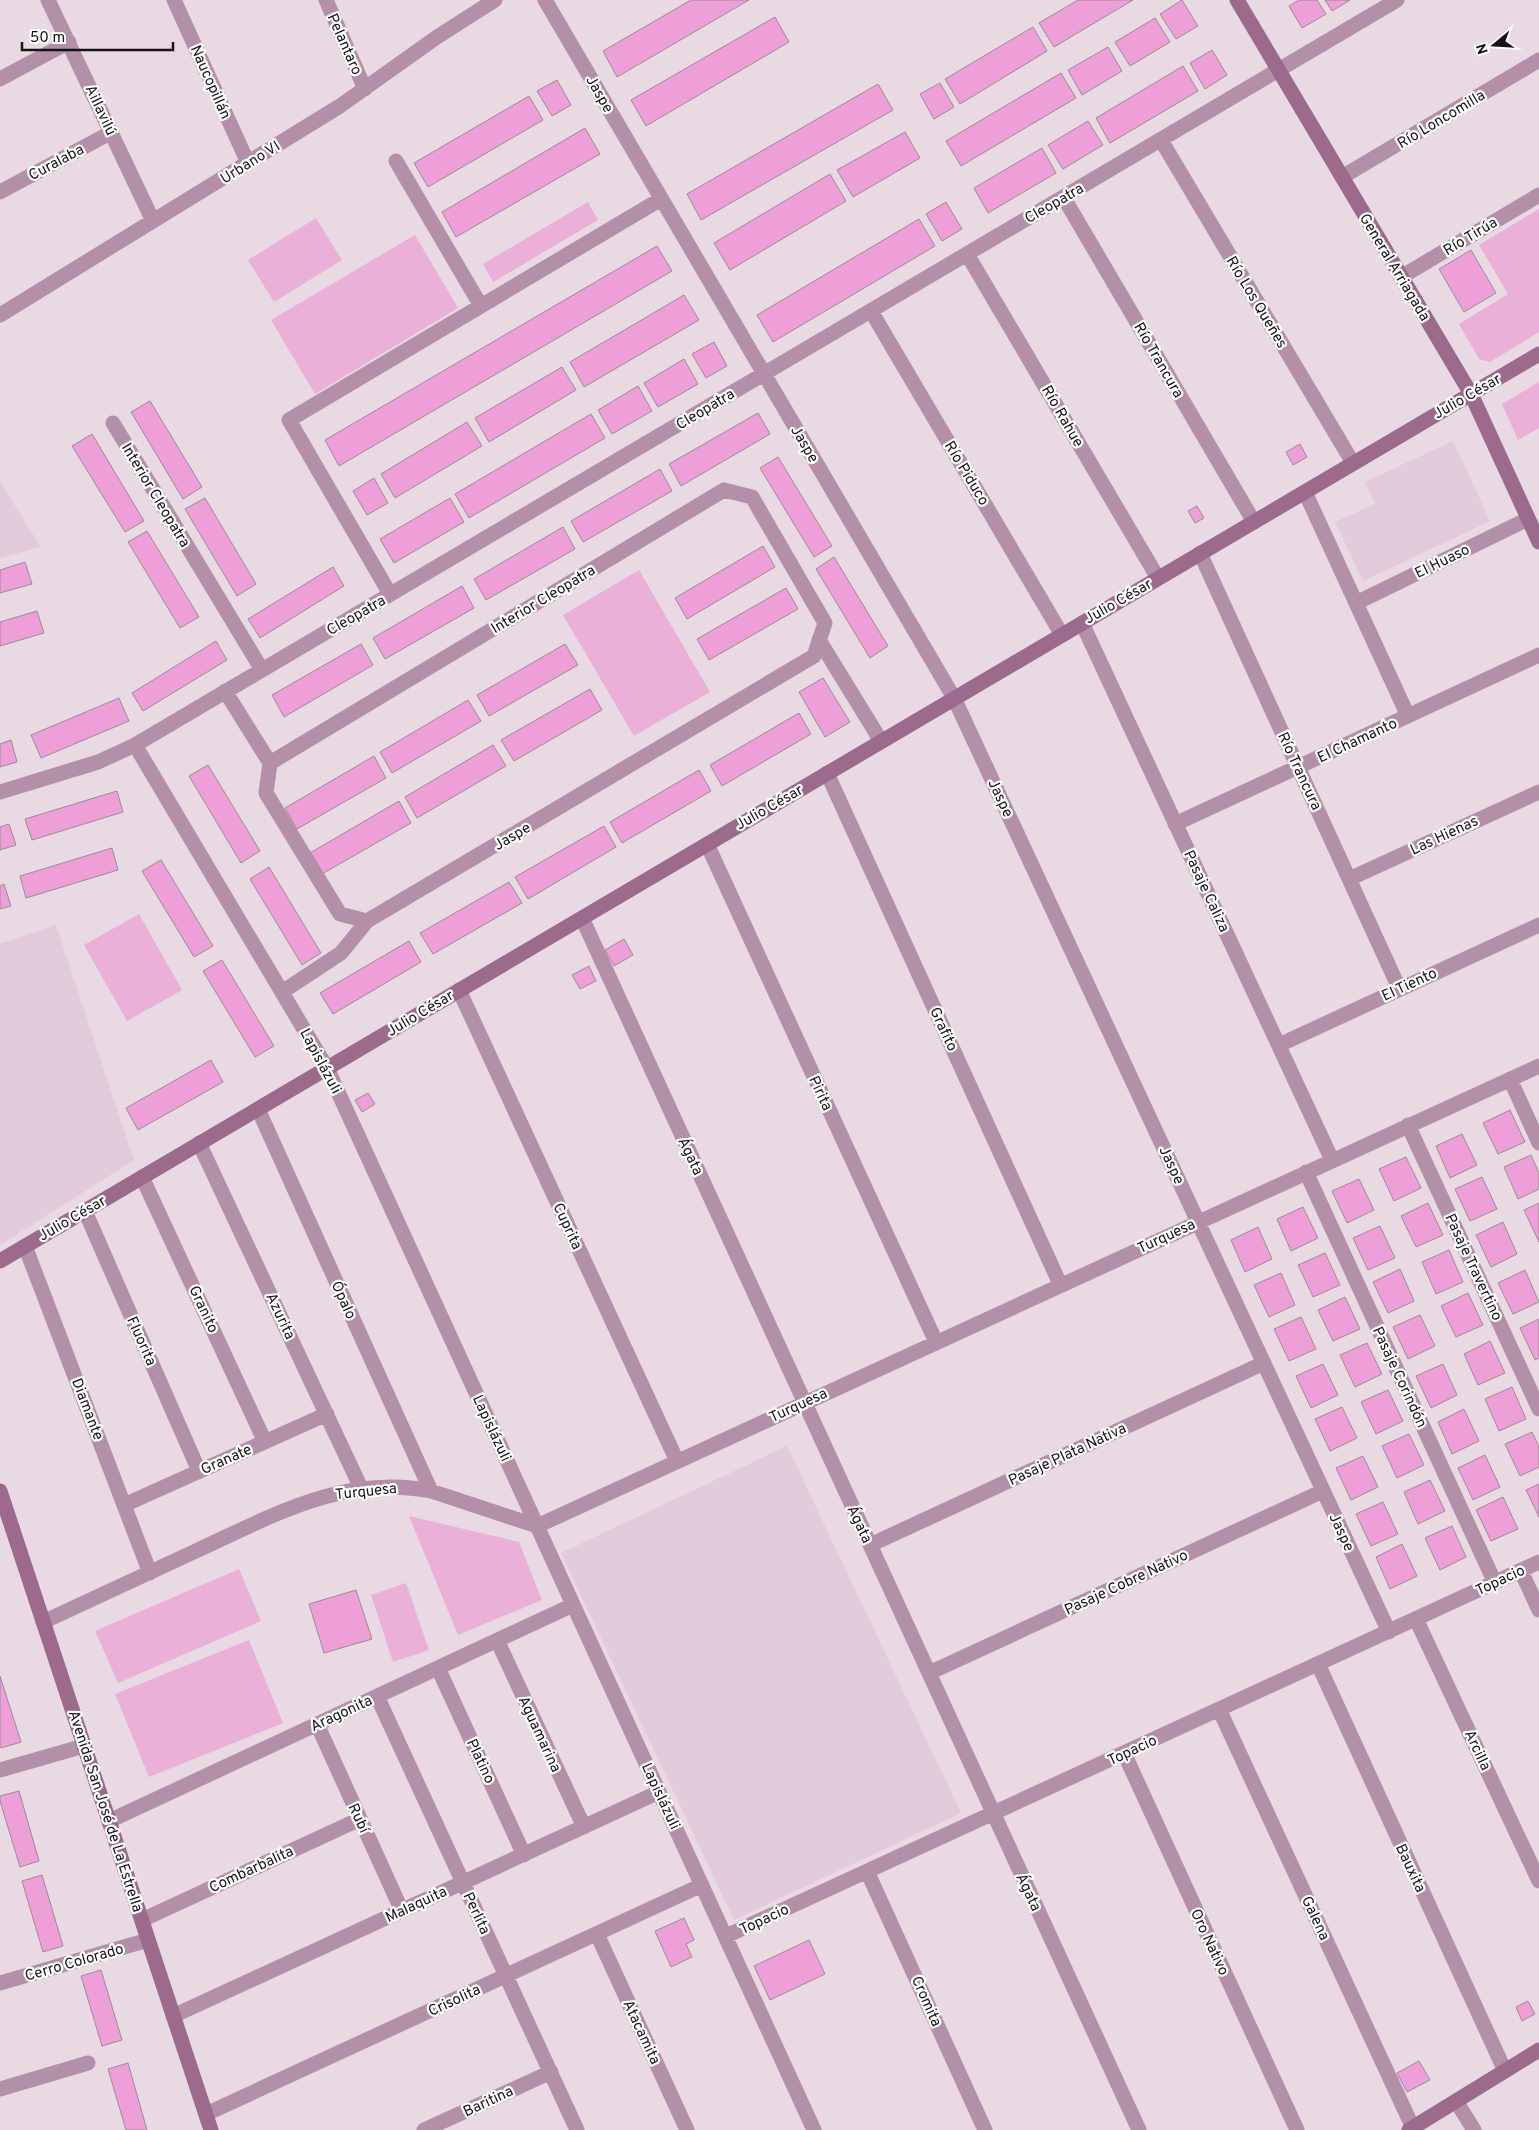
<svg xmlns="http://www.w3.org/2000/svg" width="1539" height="2130" viewBox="0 0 1539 2130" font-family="Overpass,sans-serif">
  <rect width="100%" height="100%" fill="#e8d9e3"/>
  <path fill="#e2cbda" d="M1453,441l37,80 -127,60 -28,-59 40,-18 -10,-22z
    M0,482l41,65 -41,11z
    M56,925l78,235 -134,85v-301z
    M787,1446l174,367 -227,107 -173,-367z"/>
  <path fill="#eab0d8" d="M588,202l10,18 -105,62 -10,-18z
    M1539,209v123l-49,30 -11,-3 -20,-35 49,-30 -29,-49z
    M316,218l26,42 -68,42 -26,-42z
    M415,235l43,73 -143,86 -44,-74z
    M1539,382v46l-21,12 -16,-36z
    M639,570l71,122 -76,44 -71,-121z
    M139,914l43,76 -55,31 -43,-76z
    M409,1516l110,26 23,58 -84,35z
    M239,1569l22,52 -143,62 -23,-52z
    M406,1583l23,67 -36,12 -22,-67z
    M249,1640l34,83 -134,54 -34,-83z"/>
  <path fill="#ef9fd7" stroke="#9b8c96" d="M691,0h58l-132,77 -14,-26z
    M1078,0h55l-79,47 -15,-24z
    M1182,0l16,26 -22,13 -16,-25z
    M1299,0h18l9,14 -24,14 -13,-22z
    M1325,0h25l-18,11z
    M775,17l14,25 -143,84 -15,-26z
    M1155,18l15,24 -40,24 -15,-24z
    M1033,27l14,24 -87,53 -15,-25z
    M1108,47l14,24 -40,24 -14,-25z
    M1212,50l15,25 -22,14 -15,-26z
    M1183,66l15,25 -88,52 -14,-25z
    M1061,73l15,25 -115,68 -15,-25z
    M557,80l14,25 -19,11 -15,-25z
    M940,83l14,24 -20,12 -14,-25z
    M878,84l15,26 -192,110 -14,-26z
    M529,96l14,24 -115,67 -14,-24z
    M1088,121l15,24 -40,24 -15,-24z
    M585,128l15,26 -144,83 -14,-25z
    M905,132l15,26 -67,39 -16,-27z
    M1042,148l14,25 -68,40 -14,-25z
    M830,174l16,27 -116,69 -16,-27z
    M946,202l16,27 -20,12 -16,-27z
    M919,219l16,27 -162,96 -16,-27z
    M657,246l15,25 -333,195 -14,-26z
    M1471,250l25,43 -32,19 -25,-43z
    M684,295l15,25 -115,67 -14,-25z
    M714,342l13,24 -21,12 -14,-24z
    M684,359l14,25 -40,23 -14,-24z
    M562,367l14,23 -87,52 -14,-24z
    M638,386l14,25 -40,23 -14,-24z
    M150,401l52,86 -19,12 -52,-87z
    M758,413l12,21 -89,52 -12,-22z
    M591,414l14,24 -136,80 -14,-24z
    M467,422l15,24 -87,52 -14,-24z
    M92,434l52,87 -19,11 -53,-86z
    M1300,444l7,13 -14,8 -7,-13z
    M778,457l54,89 -18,11 -54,-89z
    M660,469l12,22 -89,51 -12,-21z
    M374,478l14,25 -21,12 -14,-24z
    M205,498l51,86 -19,12 -52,-87z
    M450,498l14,24 -70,41 -14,-24z
    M1197,506l7,12 -9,5 -7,-12z
    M563,527l12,22 -89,51 -12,-21z
    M147,531l52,86 -19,11 -52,-86z
    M763,546l12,21 -88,52 -12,-21z
    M834,557l54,89 -18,12 -54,-89z
    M25,562l7,22 -32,9v-23z
    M333,567l11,19 -84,52 -12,-19z
    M462,586l12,22 -89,51 -12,-21z
    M786,588l12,21 -89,51 -12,-21z
    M37,611l7,22 -44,13v-24z
    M216,641l11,19 -84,51 -11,-18z
    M361,644l12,21 -89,52 -12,-22z
    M565,644l13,21 -89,51 -12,-21z
    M823,678l27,44 -25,15 -26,-45z
    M590,689l12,21 -88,51 -13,-21z
    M119,698l10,23 -88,37 -10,-23z
    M468,700l13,21 -89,52 -12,-21z
    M799,713l12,21 -89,52 -12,-21z
    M11,740l6,22 -17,5v-23z
    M493,745l13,21 -89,52 -12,-21z
    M374,756l12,22 -89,51 -12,-21z
    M208,765l52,86 -19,12 -52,-87z
    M699,770l12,21 -89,52 -12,-21z
    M117,791l6,21 -91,28 -7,-21z
    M399,801l12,22 -89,51 -12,-21z
    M9,824l7,21 -16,5v-23z
    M604,826l12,21 -88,52 -13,-22z
    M112,848l6,22 -92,28 -6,-22z
    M161,860l52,86 -19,11 -52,-86z
    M269,867l52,86 -19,12 -52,-86z
    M509,882l13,21 -89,51 -13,-21z
    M4,884l7,22 -11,3v-23z
    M624,939l9,16 -19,11 -9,-16z
    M409,941l12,21 -88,52 -13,-21z
    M222,960l52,86 -19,11 -52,-86z
    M589,966l7,15 -16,8 -8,-14z
    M211,1060l12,22 -85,48 -12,-22z
    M368,1093l7,11 -13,8 -7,-12z
    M1510,1110l15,32 -27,12 -15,-31z
    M1462,1134l15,31 -27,13 -14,-32z
    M1531,1155l8,18v16l-21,10 -14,-32z
    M1406,1157l15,31 -27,13 -15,-32z
    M1482,1177l15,32 -27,12 -15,-32z
    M1359,1179l15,31 -27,13 -15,-32z
    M1428,1203l15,32 -27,12 -15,-31z
    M1539,1203v39l-15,-32z
    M1303,1207l15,31 -27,13 -14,-32z
    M1503,1222l14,32 -26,13 -15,-32z
    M1380,1226l15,32 -27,12 -15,-32z
    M1258,1227l14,32 -27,13 -14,-32z
    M1449,1250l14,32 -27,12 -14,-32z
    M1325,1253l15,32 -27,12 -15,-32z
    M1400,1269l14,32 -26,12 -15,-31z
    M1525,1270l14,32 -26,12 -15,-31z
    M1281,1273l14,32 -26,12 -15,-32z
    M1468,1293l15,32 -27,12 -15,-31z
    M1345,1297l15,32 -27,12 -15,-31z
    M1420,1315l15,31 -27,13 -15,-32z
    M1301,1317l15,32 -27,12 -15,-32z
    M1539,1319v39l-4,2 -15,-32z
    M1490,1341l15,32 -27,12 -14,-31z
    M1367,1343l15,31 -27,13 -15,-32z
    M1323,1364l15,31 -27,13 -15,-32z
    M1443,1364l14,31 -26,13 -15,-32z
    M1512,1387l14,32 -27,12 -14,-32z
    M1388,1390l15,31 -27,13 -15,-32z
    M1342,1407l15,31 -27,13 -15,-32z
    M1464,1409l15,32 -27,13 -14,-32z
    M1532,1432l7,15v20l-19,9 -15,-32z
    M1409,1434l15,31 -27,13 -15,-32z
    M1485,1455l15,32 -27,13 -15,-32z
    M1363,1456l15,31 -27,13 -15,-32z
    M1430,1480l15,31 -27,13 -14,-32z
    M1539,1484v33l-13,-27z
    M1503,1497l15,32 -27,12 -15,-31z
    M1383,1502l15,32 -27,12 -15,-32z
    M1452,1526l14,31 -26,13 -15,-32z
    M1402,1544l15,32 -27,13 -14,-32z
    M356,1590l16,49 -48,14 -15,-49z
    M0,1676l21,66 -20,6 -1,-2z
    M19,1791l20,70 -19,6 -20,-66v-5z
    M42,1875l21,71 -20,6 -21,-71z
    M684,1918l10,22 -8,4 6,13 -21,10 -16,-36z
    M809,1940l16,34 -55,26 -16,-34z
    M101,1970l21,70 -20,6 -21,-70z
    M1528,2001l7,13 -13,7 -6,-14z
    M1419,2061l11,19 -23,12 -10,-19z
    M128,2063l19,67h-21l-18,-61z"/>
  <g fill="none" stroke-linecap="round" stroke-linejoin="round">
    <path stroke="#b390a8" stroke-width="15" d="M48,0l105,221
      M174,0l74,163
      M326,0l39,89
      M545,0l409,698 435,934
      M0,79l69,-37
      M1161,140l192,323
      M396,161l85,145
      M1342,177l197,-117
      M0,192l112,-60
      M1064,198l190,324
      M967,254l191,324
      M1401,277l138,-82
      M871,311l191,324
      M0,315l340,-209 97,-69 58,-37
      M113,423l149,247
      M724,490l28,7 73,126 -11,33 -447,265 -27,-7 -74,-121 4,-30z
      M1305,492l103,224
      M1200,553l199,435
      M390,594l-101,-174 372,-221
      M1356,603l172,-84
      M1082,623l250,537
      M819,640l62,101
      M225,691l45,72
      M135,745l192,323 487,1062
      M827,773l233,511
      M0,792l98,-30 37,-17 1262,-745
      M1175,824l364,-169
      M707,844l229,498
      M1349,879l190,-87
      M582,918l557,1212
      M459,990l218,471
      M282,992l59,-39 26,-32
      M1279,1045l260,-120
      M1510,1079l29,64
      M258,1109l173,382
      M1408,1125l131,284
      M199,1143l162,345
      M1306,1172l189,411
      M142,1177l123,265
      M85,1211l114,260
      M25,1246l125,327
      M124,1505l203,-91
      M870,1545l394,-182
      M1521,1571l18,39
      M1416,1619l123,262
      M43,1622c52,-24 103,-48 155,-72 76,-35 147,-76 233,-59l106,35 1002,-460
      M497,1640l87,187
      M1318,1664l187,407
      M438,1668l86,187
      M929,1673l394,-182
      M377,1696l200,434
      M1219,1709l194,419
      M317,1724l85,187
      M1124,1753l173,377
      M0,1770l84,-24
      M109,1821l464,-216
      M867,1871l118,259
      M142,1920l218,-101
      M597,1934l90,196
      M726,1936l813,-374
      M0,1983l148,-43
      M173,2016l486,-224
      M0,2089l88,-26
      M1456,2101l18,29
      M206,2114l496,-229
      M424,2130l127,-58"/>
    <path stroke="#9c6a8d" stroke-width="15" d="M1237,0l234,394 68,148
      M0,1261l1539,-907
      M0,1491l211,639
      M1409,2130l130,-80"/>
  </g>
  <g text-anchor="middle" stroke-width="4.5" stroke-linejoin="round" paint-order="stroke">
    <g font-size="15" fill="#171216" stroke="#fff">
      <text transform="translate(345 44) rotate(66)" y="5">Pelantaro</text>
      <text transform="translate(211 82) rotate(66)" y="5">Naucopillán</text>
      <text transform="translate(600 94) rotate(60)" y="5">Jaspe</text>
      <text transform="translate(101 110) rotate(65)" y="5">Aillavilú</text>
      <text transform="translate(1441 119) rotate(-31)" y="5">Río Loncomilla</text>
      <text transform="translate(56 162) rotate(-28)" y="5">Curalaba</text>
      <text transform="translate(250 162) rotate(-32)" y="5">Urbano VI</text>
      <text transform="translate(1054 203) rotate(-30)" y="5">Cleopatra</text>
      <text transform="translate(1470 236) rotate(-31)" y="5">Río Tirúa</text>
      <text transform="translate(1395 267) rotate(59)" y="5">General Arriagada</text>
      <text transform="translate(1257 302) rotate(59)" y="5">Río Los Queñes</text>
      <text transform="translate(1159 360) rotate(60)" y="5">Río Trancura</text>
      <text transform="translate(1467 396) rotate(-30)" y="5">Julio César</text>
      <text transform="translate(705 409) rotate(-31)" y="5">Cleopatra</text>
      <text transform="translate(1063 416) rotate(60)" y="5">Río Rahue</text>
      <text transform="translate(805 444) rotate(59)" y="5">Jaspe</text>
      <text transform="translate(967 473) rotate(59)" y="5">Río Piduco</text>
      <text transform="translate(156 495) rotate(59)" y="5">Interior Cleopatra</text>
      <text transform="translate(1442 561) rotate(-26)" y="5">El Huaso</text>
      <text transform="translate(543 599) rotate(-31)" y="5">Interior Cleopatra</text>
      <text transform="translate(1118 601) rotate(-30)" y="5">Julio César</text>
      <text transform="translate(356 615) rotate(-30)" y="5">Cleopatra</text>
      <text transform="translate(1357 740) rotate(-25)" y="5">El Chamanto</text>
      <text transform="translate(1300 771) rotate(65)" y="5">Río Trancura</text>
      <text transform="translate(1001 798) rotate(65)" y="5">Jaspe</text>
      <text transform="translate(769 807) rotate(-30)" y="5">Julio César</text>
      <text transform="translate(1444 835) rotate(-25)" y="5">Las Hienas</text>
      <text transform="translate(512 836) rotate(-31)" y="5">Jaspe</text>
      <text transform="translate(1207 891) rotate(65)" y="5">Pasaje Caliza</text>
      <text transform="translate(1409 984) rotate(-25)" y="5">El Tiento</text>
      <text transform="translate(420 1013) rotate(-31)" y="5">Julio César</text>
      <text transform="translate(944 1029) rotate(65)" y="5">Grafito</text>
      <text transform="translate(321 1061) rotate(62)" y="5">Lapislázuli</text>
      <text transform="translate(821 1093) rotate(65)" y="5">Pirita</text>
      <text transform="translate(691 1156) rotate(65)" y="5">Ágata</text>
      <text transform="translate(1172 1165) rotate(65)" y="5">Jaspe</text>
      <text transform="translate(72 1218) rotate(-30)" y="5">Julio César</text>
      <text transform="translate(568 1226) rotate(65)" y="5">Cuprita</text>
      <text transform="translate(1166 1236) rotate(-25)" y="5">Turquesa</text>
      <text transform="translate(1474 1267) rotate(65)" y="5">Pasaje Travertino</text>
      <text transform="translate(344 1300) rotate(66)" y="5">Ópalo</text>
      <text transform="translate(204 1309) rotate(65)" y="5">Granito</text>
      <text transform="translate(281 1316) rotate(65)" y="5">Azurita</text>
      <text transform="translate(142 1341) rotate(66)" y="5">Fluorita</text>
      <text transform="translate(1400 1377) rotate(65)" y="5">Pasaje Corindón</text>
      <text transform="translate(798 1405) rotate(-25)" y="5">Turquesa</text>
      <text transform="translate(88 1409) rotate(69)" y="5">Diamante</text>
      <text transform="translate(492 1428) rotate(65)" y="5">Lapislázuli</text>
      <text transform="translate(1067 1454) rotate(-25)" y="5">Pasaje Plata Nativa</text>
      <text transform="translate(226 1459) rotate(-24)" y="5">Granate</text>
      <text transform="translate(366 1491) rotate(-6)" y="5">Turquesa</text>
      <text transform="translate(860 1524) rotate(65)" y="5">Ágata</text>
      <text transform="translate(1342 1532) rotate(65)" y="5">Jaspe</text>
      <text transform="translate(1500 1580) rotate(-25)" y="5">Topacio</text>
      <text transform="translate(1126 1582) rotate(-25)" y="5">Pasaje Cobre Nativo</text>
      <text transform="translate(341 1713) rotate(-25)" y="5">Aragonita</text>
      <text transform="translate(540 1734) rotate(65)" y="5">Aguamarina</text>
      <text transform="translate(1132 1750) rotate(-25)" y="5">Topacio</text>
      <text transform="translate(1478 1750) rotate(65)" y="5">Arcilla</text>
      <text transform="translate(481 1761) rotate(65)" y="5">Platino</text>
      <text transform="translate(661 1796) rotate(65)" y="5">Lapislázuli</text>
      <text transform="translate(106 1811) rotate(72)" y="5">Avenida San José de La Estrella</text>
      <text transform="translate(359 1818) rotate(65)" y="5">Rubí</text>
      <text transform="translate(1411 1868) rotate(65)" y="5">Bauxita</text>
      <text transform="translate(251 1869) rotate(-25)" y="5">Combarbalita</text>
      <text transform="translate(1029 1892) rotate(65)" y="5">Ágata</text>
      <text transform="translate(416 1904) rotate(-25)" y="5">Malaquita</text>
      <text transform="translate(477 1913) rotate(65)" y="5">Perlita</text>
      <text transform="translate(1316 1918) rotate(65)" y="5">Galena</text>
      <text transform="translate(764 1919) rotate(-25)" y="5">Topacio</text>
      <text transform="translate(1210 1942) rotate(65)" y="5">Oro Nativo</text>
      <text transform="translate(74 1962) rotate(-16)" y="5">Cerro Colorado</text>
      <text transform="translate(454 2000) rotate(-25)" y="5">Crisolita</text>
      <text transform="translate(927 2001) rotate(66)" y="5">Cromita</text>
      <text transform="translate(642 2032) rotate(65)" y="5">Atacamita</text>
      <text transform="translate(488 2101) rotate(-25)" y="5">Baritina</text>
    </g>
  </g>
  <g transform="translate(1494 45) rotate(252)" stroke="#ffffff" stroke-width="4" paint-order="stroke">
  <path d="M0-4L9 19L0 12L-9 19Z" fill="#171216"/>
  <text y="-8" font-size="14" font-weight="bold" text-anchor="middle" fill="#171216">N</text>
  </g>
  <path d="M22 42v8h151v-8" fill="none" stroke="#171216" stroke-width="2.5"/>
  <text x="30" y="42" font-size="15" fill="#171216" stroke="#ffffff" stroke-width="4" paint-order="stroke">50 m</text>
</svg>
